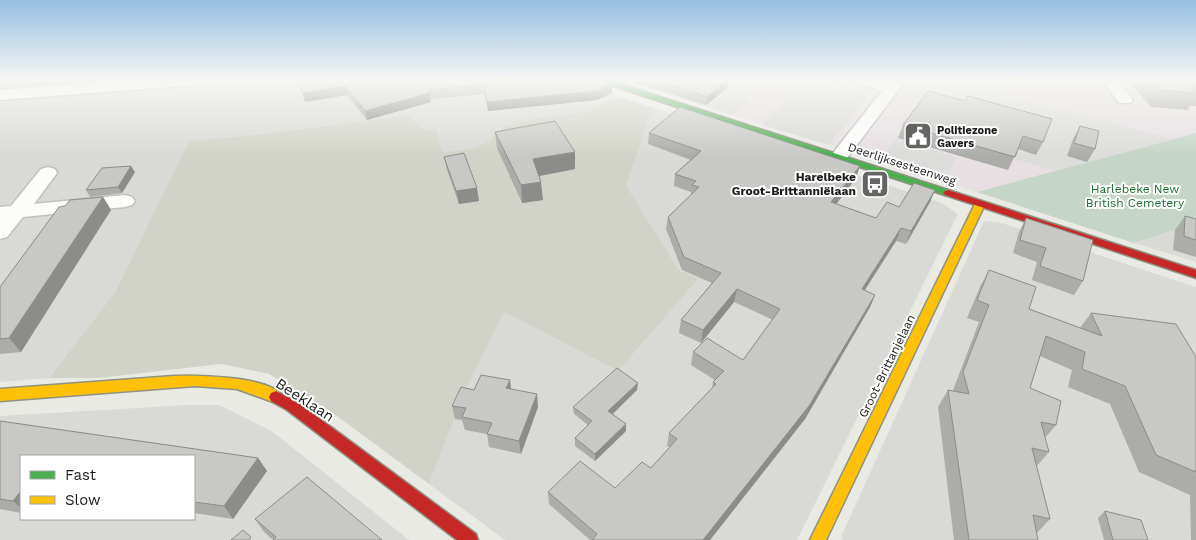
<svg xmlns="http://www.w3.org/2000/svg" width="1196" height="540" viewBox="0 0 1196 540" font-family="'Work Sans',sans-serif">
  <rect width="100%" height="100%" fill="#eaeae5"/>
  <path fill="#d9d9d6" fill-rule="evenodd" d="M281,80h291l45,16 -30,15 -55,8 -28,8 -19,16 -15,6 -27,3 -7,-23 -13,1 -15,-15 -136,18 -83,8 -74,151 -66,86 -49,4v-282z
    M622,80h119l7,25 -16,10z
    M806,80l62,16 -39,49 -67,-20z
    M652,107l290,96 16,11 -161,326h-292l-76,-56 36,-92 39,-80 114,59 79,-92 -18,-9 -54,-84z
    M984,221l18,2 194,64v253h-353l-2,-3z
    M1196,223v39l-62,-19z
    M188,405h31l54,27 136,108h-409v-124zM21,456h173v63h-173z"/>
  <path fill="#e7dfe2" d="M741,80h65l-44,45 -30,-10 16,-10z
    M811,80h385v53l-219,59 -148,-47 39,-49z"/>
  <path fill="#d2d3c8" d="M617,96l35,11 -26,79 53,84 19,9 -80,92 -114,-59 -39,80 -36,92 -92,-68 -68,-42 -48,-10 -122,14h-50l66,-86 74,-151 83,-8 136,-18 15,15 13,-1 7,23 27,-3 15,-6 19,-16 28,-8 55,-8z"/>
  <path fill="#c3d7bd" d="M0,80h78l-14,6 -64,5z"/>
  <path fill="#c5d5c7" d="M1196,133v90l-62,20 -157,-51z"/>
  <path fill="#dcdcda" d="M913,80h27l233,59 -117,32 -129,-37 -4,-31 -16,-16z
    M895,139l61,18 -13,25 -64,-21z"/>
  <g fill="none" stroke-linecap="round" stroke-linejoin="round">
    <g stroke="#c1c1bf" stroke-width="3">
      <path id="street" d="M129,80h74l-7,5 -196,15v-10z
        M855,80h25l9,3 2,-3h15l-62,82 -6,1 -6,-1 -3,-4 53,-67 -25,-8z
        M1102,80h15l16,20 -2,3h-12z
        M48,167l7,2 2,4 -23,31 91,-9 7,2 3,4 -3,4 -7,2 -102,10 -16,20 -7,2v-32l11,-1 30,-37z"/>
    </g>
    <g stroke="#8e9280" stroke-width="3">
      <path id="fast" d="M595,80h13l343,111 2,2 -2,2h-6z"/>
    </g>
    <g stroke="#8e9280" stroke-width="3">
      <path id="slow" d="M980,201l5,3 -159,336h-16l165,-336z
        M174,376c21,-1 98,0 109,21l-2,4 -5,2 -39,-14 -42,-3 -195,15v-12z"/>
    </g>
    <g stroke="#8e9280" stroke-width="3">
      <path id="jam" d="M948,190l248,80v8l-251,-83 -2,-2 2,-2z
        M276,391l21,11 179,132 2,6h-21l-170,-130 -16,-9 -2,-4 2,-4z"/>
    </g>
    <use href="#street" fill="#fcfcfb" fill-rule="evenodd"/>
    <use href="#fast" fill="#4caf50" fill-rule="evenodd"/>
    <use href="#slow" fill="#ffc107" fill-rule="evenodd"/>
    <use href="#jam" fill="#c62828" fill-rule="evenodd"/>
  </g>
  <path fill="#acaca9" d="M300,80h302l10,13 -15,7 -109,11 -3,-17 -54,5v3l-64,18 -20,-25 -42,7z
    M627,80h101l-1,8 -21,17z
    M1128,80h68v26h-6l-3,4 -36,-3z
    M928,91l115,51 -7,13 -18,-6 -10,21 -110,-32 5,-13z
    M1080,126l15,23 -8,13 -20,-6 6,-17z
    M495,132l80,20v17l-36,7 4,24 -21,3 -25,-55z
    M649,133l207,45 -20,26 40,14 59,-28 -5,12 -24,42 -10,-3 -31,49 10,5 -5,12 -65,112 -95,121h-120l-41,-36 -1,-12 67,-4 36,-20 19,-21 -3,-1 2,-13 43,-45 1,-6 2,-2 -24,-15 2,-13 50,8 30,-40 -39,-18 -33,41 -22,-10 2,-13 31,-37 -30,-13 -16,-41 2,-12 23,-22v-3l-17,-6 1,-12 16,-14 -43,-16z
    M444,157l35,44 -20,3 -12,-34z
    M135,172l-13,21 -32,4 -4,-7z
    M103,197l8,13 -90,142 -21,2v-67l65,-81z
    M1185,216l11,3v38l-23,-7 2,-20z
    M1026,218l57,63 -9,14 -42,-15 5,-18 -24,-9 6,-21z
    M989,270l40,39 51,19 11,-15 105,44v183h-5l-1,-45 -51,-23 -29,-68 -42,-17 4,-17 -32,-14 -10,32 26,37 -11,13 4,14 -13,15 14,52 -14,15 2,6h-84l-16,-133 10,-17 5,1v-1l26,-68 -12,-4 13,-31z
    M510,380l1,9 27,18 -17,47 -32,-7 -2,-13 -22,-4 -3,-10 -7,-1 -3,-13 22,-16z
    M637,390l-24,24 13,10v7l-31,30 -20,-15v-8l13,-13 -14,-11 -1,-7z
    M0,421l258,37 9,13 -34,48 -39,-6v-57h-173v57l-21,-4z
    M1105,511l43,29h-44l-6,-22z
    M255,519l127,21h-109l-9,-8z"/>
  <path fill="#8c8c8a" d="M727,80h1l-1,8 -21,17 1,-8z
    M612,84v9l-15,7 -109,11 -1,-9z
    M345,86l2,9 -42,7 -2,-9z
    M429,90l2,12 -64,18 -2,-9z
    M575,152v17l-41,8 -1,-18z
    M131,166l4,6 -13,21 -4,-6z
    M860,166l-4,12 -28,37 3,-13z
    M541,182l2,18 -21,3 -1,-18z
    M477,188l2,13 -20,3 -3,-13z
    M935,190l-5,12 -24,42 5,-13z
    M103,197l8,13 -90,142 -12,-14z
    M901,228l-5,13 -39,61 5,-13z
    M737,289l-3,13 -33,41 2,-13z
    M875,295l-5,12 -65,112 -95,121h-7z
    M510,380l1,13 -5,-5z
    M638,383l-1,7 -29,28v-7z
    M537,394l1,13 -17,47 -2,-13z
    M626,424v7l-31,30v-7z
    M258,458l9,13 -34,48 -9,-13z
    M21,491v17l-8,-7z"/>
  <path fill="#c8c8c5" stroke="#8c8c8a" d="M300,80h302l10,4 -15,7 -110,11 -3,-17 -55,5v3l-64,18 -20,-25 -42,7 -4,-11z
    M655,80h72l-20,17z
    M1153,80h43v8h-3l3,3v2l-35,-3z
    M928,91l37,10 3,-5 84,23 -9,23 -20,-6 -8,21 -112,-32z
    M680,107l180,59 -29,36 45,16 11,-16 12,5 15,-24 21,7 -24,41 -10,-3 -39,61 13,6 -66,111 -106,134h-111l5,-6 -49,-42 32,-31 35,27 27,-26 9,6 26,-29 -8,-6 47,-49 -3,-2 11,-11 -31,-19 14,-14 36,22 37,-51 -43,-20 -34,41 -22,-10 40,-47 -37,-16 -16,-40 31,-30 -7,-2 4,-4 -21,-7 26,-23 -52,-18z
    M555,121l20,31 -42,7 8,23 -20,3 -26,-53z
    M1080,126l19,5 -4,18 -21,-6z
    M464,153l13,35 -21,3 -12,-34z
    M131,166l-13,21 -32,3 16,-22z
    M103,197l-94,141 -9,1v-52l59,-80 6,-1 5,-6z
    M1185,216l11,3v21l-12,-4z
    M1026,218l67,22 -10,41 -43,-15 6,-18 -26,-8z
    M989,270l47,17 -7,22 73,27 -11,-23 85,11 20,33v115l-40,-17 -31,-69 -43,-17 3,-17 -39,-16 -16,52 31,13 -5,24 -15,-3 8,30 -17,-4 18,71 -17,-4 5,25h-69l-21,-150 21,4 -6,-22 26,-67 -12,-5z
    M617,368l21,15 -30,28 18,13 -31,30 -20,-16 17,-17 -19,-14z
    M481,375l29,5 -4,8 31,6 -18,47 -32,-7 5,-11 -30,-6 4,-9 -14,-2 9,-19 13,3z
    M0,421l258,37 -34,48 -30,-4v-46h-173v35l-8,10 -13,-2z
    M307,477l75,63h-109l3,-3 -21,-18z
    M1105,511l36,9 7,20h-35z
    M243,530l8,7 -2,3h-18z"/>
  <linearGradient id="sky" x2="0" y2="1"><stop stop-color="#96bfe2"/><stop offset="0.51" stop-color="#f6f6f3"/><stop offset="1" stop-color="#f6f6f3" stop-opacity="0"/></linearGradient>
  <rect width="1196" height="156" fill="url(#sky)"/>
  <defs>
    <g id="civic-square" transform="scale(1.4375)"><rect x="-9" y="-9" width="18" height="18" rx="4" fill="#646462" stroke="#fff"/><path d="M-.6-6.5H3V-4.5H.6V-3L4-1V1h2V6H-6V1h2V-1L-.6-3ZM-1.2 2.5V6h2.4V2.5Z" fill="#fff"/></g>
    <g id="bus-square" transform="scale(1.4375)"><rect x="-9" y="-9" width="18" height="18" rx="4" fill="#646462" stroke="#fff"/><path d="M-5-6H5V4H4V6H2V4H-2V6H-4V4H-5ZM-3.5-4V0h7V-4ZM-3.5 1.2v1.5H-2V1.2ZM2 1.2v1.5H3.5V1.2Z" fill="#fff"/></g>
  </defs>
  <g fill-rule="evenodd">
    <use href="#civic-square" x="918" y="136"/>
    <use href="#bus-square" x="875" y="184"/>
  </g>
  <g text-anchor="middle" stroke-width="4" stroke-linejoin="round" paint-order="stroke">
    <g font-size="11" font-weight="bold" fill="#1c1c1c" stroke="#fff" text-anchor="start">
      <text x="937" y="134">Politiezone<tspan x="937" dy="13">Gavers</tspan></text>
    </g>
    <g font-size="12" fill="#1c1c1c" stroke="#fff">
      <text transform="translate(902 164) rotate(18)" y="4">Deerlijksesteenweg</text>
      <text transform="translate(887 366) rotate(-64)" y="4">Groot-Brittanjelaan</text>
    </g>
    <g font-size="12" font-weight="bold" fill="#1c1c1c" stroke="#fff" text-anchor="end">
      <text x="856" y="181">Harelbeke<tspan x="856" dy="14">Groot-Brittanniëlaan</tspan></text>
    </g>
    <g font-size="12" fill="#186d2b" stroke="#fff">
      <text x="1135" y="193">Harlebeke New<tspan x="1135" dy="14">British Cemetery</tspan></text>
    </g>
    <g font-size="15" fill="#1c1c1c" stroke="#fff">
      <text transform="translate(305 400) rotate(33)" y="5">Beeklaan</text>
    </g>
  </g>
  <rect x="20" y="455" width="175" height="65" fill="#ffffff" stroke="#a4a4a4"/>
  <rect x="30" y="471" width="25" height="8" fill="#4caf50" stroke="#a4a4a4"/>
  <text x="65" y="480" font-size="15" fill="#1c1c1c">Fast</text>
  <rect x="30" y="496" width="25" height="8" fill="#ffc107" stroke="#a4a4a4"/>
  <text x="65" y="505" font-size="15" fill="#1c1c1c">Slow</text>
</svg>
